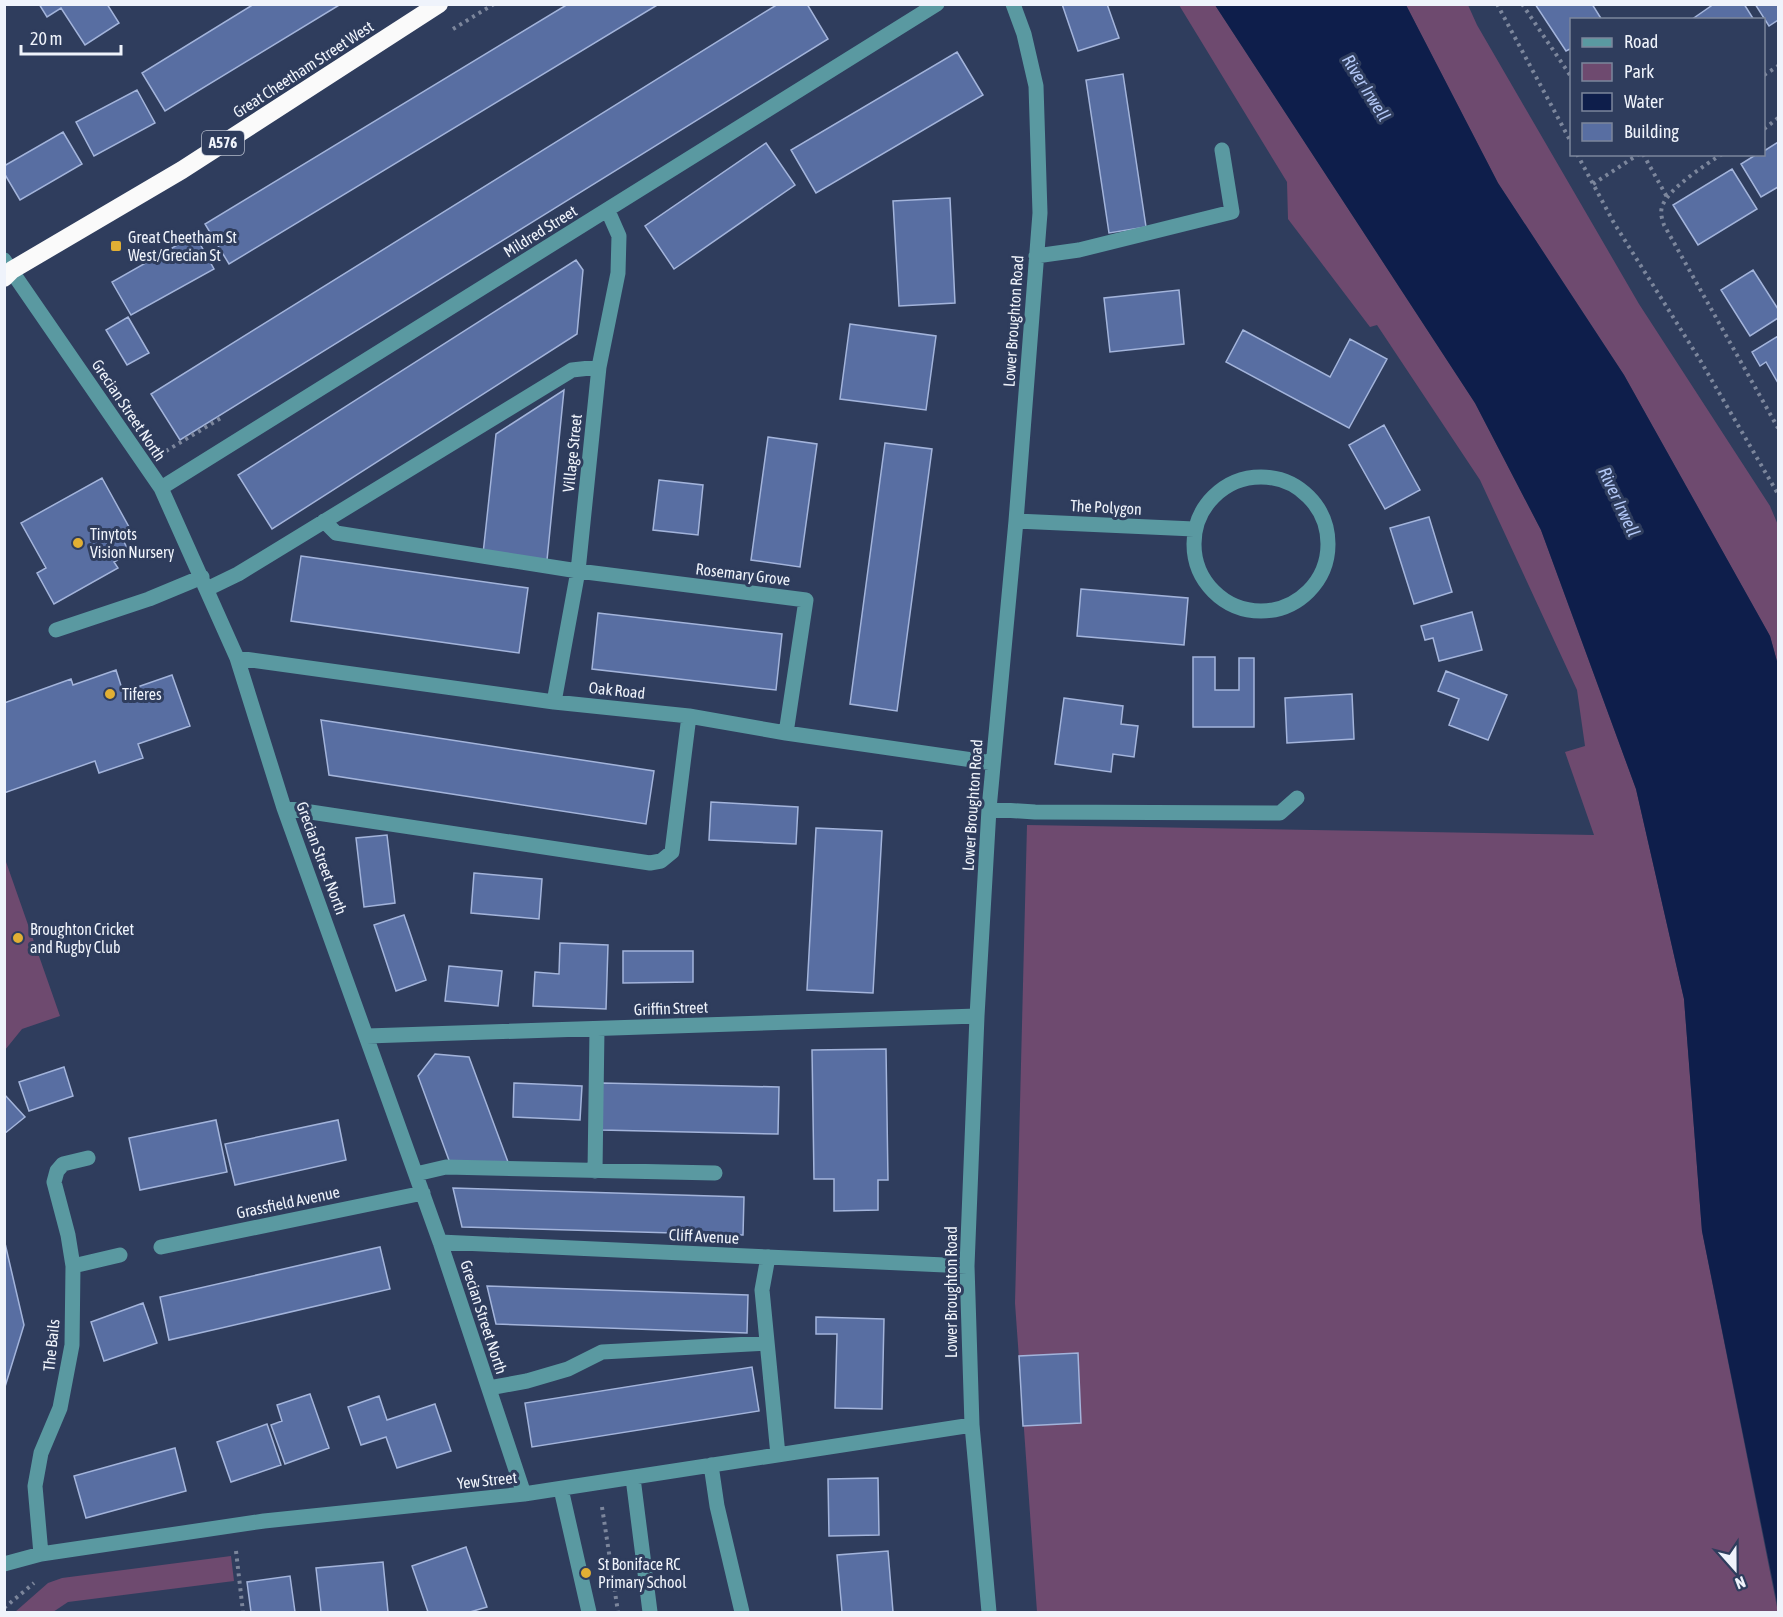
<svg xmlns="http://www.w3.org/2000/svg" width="1783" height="1617" viewBox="0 0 1783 1617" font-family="'Asap Condensed',sans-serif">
  <rect width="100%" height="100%" fill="#2f3d5d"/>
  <path fill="#6e4a6f" d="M1179,5h36l260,398 66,127 95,259 48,210 18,232 76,381h-741l-22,-309 12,-478 567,10 -29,-83 20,-6 -8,-56 -97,-210 -103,-155 -7,2 -82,-108 -1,-37z
    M1406,5h62l9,20 162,279 131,202 8,19v140l-8,-29 -146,-261 -126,-192z
    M5,859l55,157 -38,13 -17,21z
    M231,1556l3,25 -166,21 -15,10h-38l33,-29 14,-5z"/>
  <path fill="#0e1e4b" d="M1215,5h191l92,178 126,192 146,261 8,29v942l-76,-376 -18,-232 -48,-210 -95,-259 -66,-127z"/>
  <path fill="#586ea2" stroke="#a3b4db" stroke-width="1.5" d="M39,4h68l12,19 -34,22 -24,-37 -14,9z
    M254,4h87l-176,107 -23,-38z
    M568,4h91l-430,260 -24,-40z
    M778,4h29l21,35 -648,401 -29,-46z
    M1062,4h45l12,34 -41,13z
    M1535,4h57l10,16h-30v28l-6,3z
    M1714,4h30l10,16h-63z
    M1755,4h23v16l-9,6z
    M957,52l26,43 -167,98 -25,-43z
    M1123,74l23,153 -37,6 -23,-153z
    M137,90l18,33 -61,33 -18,-34z
    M63,132l19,32 -62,36 -16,-27v-7z
    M1778,142v45l-17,10 -20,-33 16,-10h7v-3z
    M766,143l29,42 -121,84 -29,-43z
    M1732,169l25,40 -59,36 -25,-40z
    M950,198l5,105 -56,3 -6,-105z
    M195,235l19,34 -83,46 -19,-33z
    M576,260l7,10 -6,64 -305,195 -34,-54z
    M1753,270l25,39v9l-28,18 -29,-46z
    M1179,290l5,54 -74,8 -6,-54z
    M128,317l21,36 -22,12 -21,-35z
    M850,324l86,12 -10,74 -86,-11z
    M1243,330l87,47 20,-38 37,20 -38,69 -123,-66z
    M1778,336v47l-12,-21 -6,4 -8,-14z
    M564,390l-17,170 -64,-6 13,-120z
    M1384,425l36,65 -35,19 -36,-64z
    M768,437l49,7 -17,123 -49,-7z
    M885,443l47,6 -35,262 -47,-7z
    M102,478l27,49 -10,6 11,20 -16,9 4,6 -64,36 -17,-31 9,-5 -25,-45z
    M659,480l44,5 -5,50 -45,-5z
    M1429,517l23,75 -38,12 -24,-76z
    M301,556l227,32 -9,65 -228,-32z
    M1081,589l107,9 -4,47 -107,-9z
    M1472,612l10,38 -43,11 -6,-23 -8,2 -4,-14z
    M598,613l184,21 -6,56 -184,-21z
    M1193,657h22v33h24v-32h15v69h-61z
    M116,670l7,22 49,-17 18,51 -52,18 5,14 -44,15 -4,-12 -91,32v-90l67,-24 2,6z
    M1446,671l61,24 -19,45 -39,-15 10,-26 -21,-8z
    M1352,694l2,45 -67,4 -2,-45z
    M1064,698l59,8 -2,18 17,2 -4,31 -21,-3 -2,18 -56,-8z
    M321,720l333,51 -8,53 -317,-49z
    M711,802l87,5 -2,37 -87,-4z
    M816,828l66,3 -9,162 -66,-3z
    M387,835l8,68 -31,4 -8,-69z
    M474,873l68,6 -3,40 -68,-6z
    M404,915l22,65 -30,11 -22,-66z
    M560,943l48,2 -2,64 -73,-3 2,-34 24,2z
    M623,951h70v31l-70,1z
    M449,966l53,5 -4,35 -53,-5z
    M886,1049l2,131h-10v30l-44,1v-32h-20l-2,-129z
    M435,1054l34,3 39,105 -58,1 -32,-87z
    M64,1067l9,29 -44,15 -10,-29z
    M514,1083l68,3 -2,34 -67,-3z
    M602,1083l177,4 -1,47 -177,-4z
    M4,1094l21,23 -21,17z
    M216,1120l11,52 -87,18 -11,-52z
    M338,1120l8,40 -111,25 -10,-41z
    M453,1188l291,9 -1,38 -281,-8z
    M4,1239l20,86 -20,65z
    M380,1247l10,42 -221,51 -9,-43z
    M487,1286l261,9 -1,38 -251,-9z
    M143,1303l14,40 -53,18 -13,-39z
    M816,1317l68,2 -2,90 -47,-1 2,-74h-21z
    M1078,1353l3,70 -58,3 -4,-70z
    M752,1367l7,44 -227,36 -7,-44z
    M310,1394l19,54 -44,16 -14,-39 11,-4 -5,-16z
    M379,1396l8,24 48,-16 16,47 -54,17 -11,-31 -25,8 -13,-38z
    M267,1424l14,41 -50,17 -14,-40z
    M175,1448l11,43 -100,27 -12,-42z
    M878,1478l1,57 -50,1 -1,-57z
    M466,1547l21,60 -17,5h-42l-16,-46z
    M888,1551l5,61h-51l-5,-57z
    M383,1562l5,50h-67l-5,-44z
    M290,1576l5,36h-44l-4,-30z"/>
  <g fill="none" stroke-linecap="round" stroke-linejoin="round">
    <path stroke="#7c869c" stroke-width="4" stroke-dasharray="3 4.5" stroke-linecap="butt" d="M1497,4l75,140
      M1522,4l50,74
      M453,29l41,-25
      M1764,75l14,-9
      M1764,129l14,-11
      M1577,154l37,69 86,137 78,134
      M1643,154l24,43
      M1722,154c-15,10 -55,35 -60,53 -2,6 0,12 2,18l114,203
      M1593,184l46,-30
      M166,451l55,-33
      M602,1507l16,105
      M236,1551l7,61
      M4,1608l30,-25"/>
    <path stroke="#5a99a1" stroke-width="15" d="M1036,256l43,-6 153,-38 -10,-62
      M4,260l157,228 76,170 47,150 156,434 84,252
      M1194 544a67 67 0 1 1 134 0a67 67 0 1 1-134 0Z
      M161,488l776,-484
      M324,521l12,12 242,38 228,29 -20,133
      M1016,521l178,8
      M207,589l31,-15 334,-204 27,-3
      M56,630l93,-31 53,-22
      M237,658l317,44 135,14 97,17 207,30
      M554,702l24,-131 21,-204 19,-94 1,-37 -11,-25
      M284,808l366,55 11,-2 11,-9 17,-136
      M989,809l46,3 245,1 17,-15
      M367,1036l610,-20
      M595,1171l2,-142
      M416,1174l30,-7 269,6
      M440,1242l527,24
      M161,1247l262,-54
      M768,1257l-6,33 16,165
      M73,1266l47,-11
      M489,1388l38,-7 41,-12 34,-17 165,-9
      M711,1465l6,41 25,106
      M633,1478l17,134
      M561,1489l28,123
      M41,1554l-6,-68 6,-33 19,-45 12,-63 1,-79 -5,-31 -14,-53 3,-11 6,-7 25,-6
      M4,1564l37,-10 223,-33 260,-27 448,-69
      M989,1612l-17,-187 -5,-159 10,-250 12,-207 27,-288 24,-308 -4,-127 -12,-52 -11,-30"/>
    <path stroke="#fafafa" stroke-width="18" d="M4,278l8,-8 170,-100 257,-166"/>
  </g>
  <g fill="#e1af34" stroke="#2f3d5d" stroke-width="2">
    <rect x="110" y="240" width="12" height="12" rx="3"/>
    <circle cx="78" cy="543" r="6"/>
    <circle cx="110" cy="694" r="6"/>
    <circle cx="18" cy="938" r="6"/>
    <circle cx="586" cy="1573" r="6"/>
  </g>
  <g text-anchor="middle" stroke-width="6" stroke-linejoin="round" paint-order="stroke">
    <rect fill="#2f3d5d" stroke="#b5bccc" stroke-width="1.5" x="202" y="131" width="42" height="24" rx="4.5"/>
    <g font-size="15" font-weight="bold" fill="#eff3fb">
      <text x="223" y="148">A576</text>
    </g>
    <g font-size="16" fill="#eff3fb" stroke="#2f3d5d">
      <text transform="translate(303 69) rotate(-33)" y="6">Great Cheetham Street West</text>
      <text transform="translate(540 231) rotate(-32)" y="6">Mildred Street</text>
      <text transform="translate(1013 321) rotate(-86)" y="6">Lower Broughton Road</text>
      <text transform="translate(129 410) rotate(56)" y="6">Grecian Street North</text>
      <text transform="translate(572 453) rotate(-84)" y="6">Village Street</text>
      <text transform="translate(1106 507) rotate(3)" y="6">The Polygon</text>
      <text transform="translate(743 574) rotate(7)" y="6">Rosemary Grove</text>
      <text transform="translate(617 690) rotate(6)" y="6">Oak Road</text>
      <text transform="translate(972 805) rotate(-86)" y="6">Lower Broughton Road</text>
      <text transform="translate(322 858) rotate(70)" y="6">Grecian Street North</text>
      <text transform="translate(671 1008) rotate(-2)" y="6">Griffin Street</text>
      <text transform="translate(288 1202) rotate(-12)" y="6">Grassfield Avenue</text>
      <text transform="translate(704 1236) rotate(3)" y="6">Cliff Avenue</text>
      <text transform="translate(951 1292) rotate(-90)" y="6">Lower Broughton Road</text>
      <text transform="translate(484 1317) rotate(72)" y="6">Grecian Street North</text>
      <text transform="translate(51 1345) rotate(-84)" y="6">The Bails</text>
      <text transform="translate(487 1480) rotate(-6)" y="6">Yew Street</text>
    </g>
    <g font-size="16" fill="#eff3fb" stroke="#2f3d5d" text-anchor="start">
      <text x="128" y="243">Great Cheetham St<tspan x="128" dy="18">West/Grecian St</tspan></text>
      <text x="90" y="540">Tinytots<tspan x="90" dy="18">Vision Nursery</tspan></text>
      <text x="122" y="700">Tiferes</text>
      <text x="30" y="935">Broughton Cricket<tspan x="30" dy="18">and Rugby Club</tspan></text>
      <text x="598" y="1570">St Boniface RC<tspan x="598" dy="18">Primary School</tspan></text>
    </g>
    <g font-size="18" font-style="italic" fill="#b2c7f6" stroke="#2f3d5d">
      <text transform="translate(1366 88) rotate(58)" y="6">River Irwell</text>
      <text transform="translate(1619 502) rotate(65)" y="6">River Irwell</text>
    </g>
  </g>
  <rect width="1783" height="1617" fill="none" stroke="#eff3fb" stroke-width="12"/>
  <rect x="1570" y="18" width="195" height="138" fill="#2f3d5d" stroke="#7c869c" stroke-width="1.5"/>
  <rect x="1582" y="38" width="30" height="9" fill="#5a99a1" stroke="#7c869c" stroke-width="1.5"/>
  <text x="1624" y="48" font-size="18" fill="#eff3fb">Road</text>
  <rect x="1582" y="63" width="30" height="18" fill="#6e4a6f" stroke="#7c869c" stroke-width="1.5"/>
  <text x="1624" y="78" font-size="18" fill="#eff3fb">Park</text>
  <rect x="1582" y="93" width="30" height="18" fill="#0e1e4b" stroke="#7c869c" stroke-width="1.5"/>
  <text x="1624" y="108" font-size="18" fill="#eff3fb">Water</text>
  <rect x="1582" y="123" width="30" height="18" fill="#586ea2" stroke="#7c869c" stroke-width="1.5"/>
  <text x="1624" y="138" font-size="18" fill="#eff3fb">Building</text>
  <g transform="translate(1735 1569) rotate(159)" stroke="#2f3d5d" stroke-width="4.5" paint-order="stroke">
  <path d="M0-4.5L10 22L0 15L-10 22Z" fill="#eff3fb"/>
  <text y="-9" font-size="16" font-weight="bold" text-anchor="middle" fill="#eff3fb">N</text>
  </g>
  <path d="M21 45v9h100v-9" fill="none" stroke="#eff3fb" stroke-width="3"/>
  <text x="30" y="45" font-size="18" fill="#eff3fb" stroke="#2f3d5d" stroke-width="4.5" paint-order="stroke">20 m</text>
</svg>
